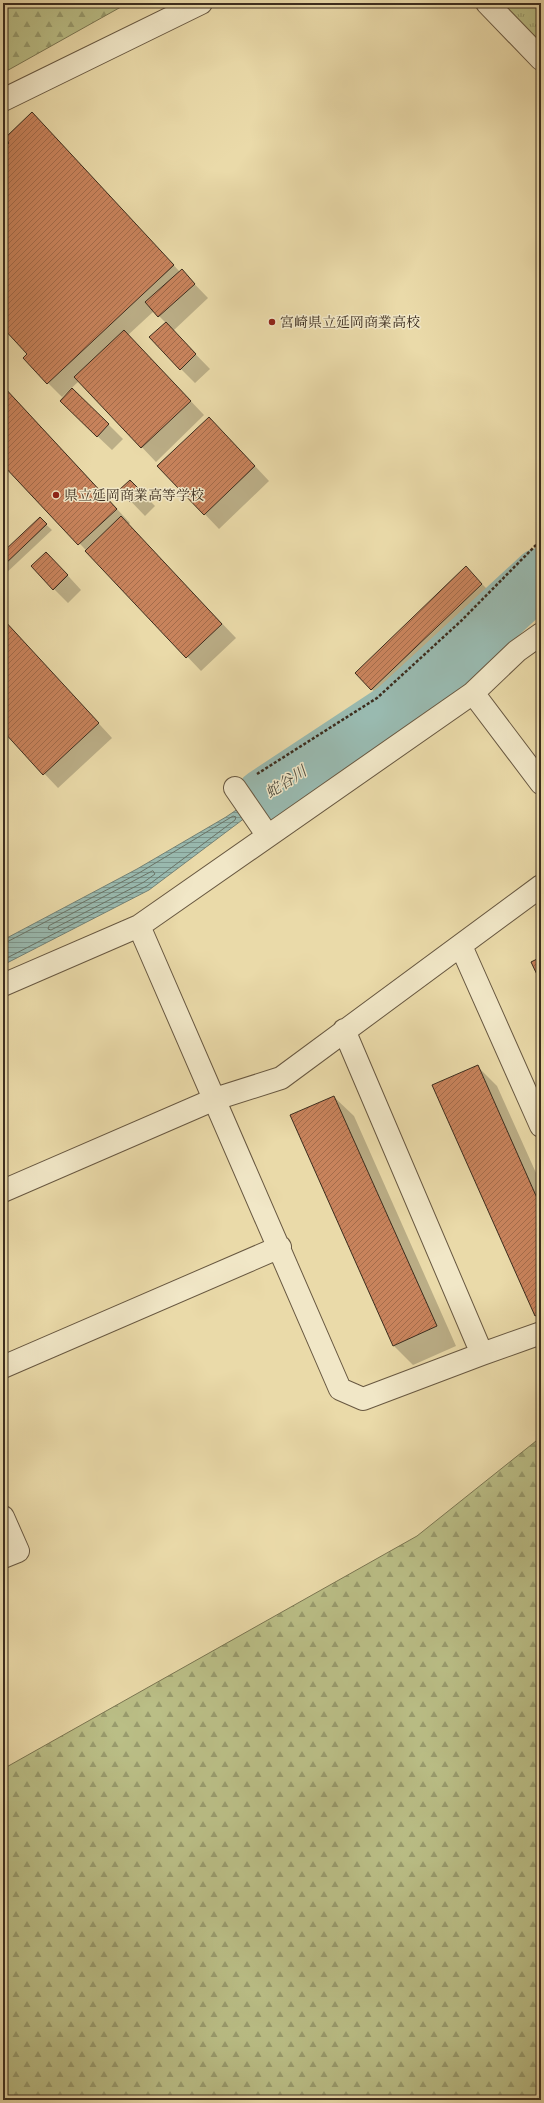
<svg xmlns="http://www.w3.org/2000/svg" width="544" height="2103" viewBox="0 0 544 2103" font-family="'Sorts Mill Goudy','Noto Serif JP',serif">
  <defs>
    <pattern id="grass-tufts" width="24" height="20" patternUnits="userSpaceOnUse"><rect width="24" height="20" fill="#babe86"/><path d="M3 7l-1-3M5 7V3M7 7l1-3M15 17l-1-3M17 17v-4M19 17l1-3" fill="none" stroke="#989b6d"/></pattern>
    <pattern id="forest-firs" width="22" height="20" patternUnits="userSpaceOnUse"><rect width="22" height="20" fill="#babe86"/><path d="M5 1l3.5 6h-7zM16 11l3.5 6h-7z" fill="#989b6d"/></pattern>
    <pattern id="water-rules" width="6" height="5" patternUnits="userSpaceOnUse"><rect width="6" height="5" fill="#99bab0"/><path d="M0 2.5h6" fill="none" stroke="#7e988f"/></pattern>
    <pattern id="building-hatch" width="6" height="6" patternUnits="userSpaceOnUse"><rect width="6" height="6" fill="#c8835c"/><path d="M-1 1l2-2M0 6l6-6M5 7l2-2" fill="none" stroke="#a46c4b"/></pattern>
  </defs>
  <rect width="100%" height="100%" fill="#eadaa9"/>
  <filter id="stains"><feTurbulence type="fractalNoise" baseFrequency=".005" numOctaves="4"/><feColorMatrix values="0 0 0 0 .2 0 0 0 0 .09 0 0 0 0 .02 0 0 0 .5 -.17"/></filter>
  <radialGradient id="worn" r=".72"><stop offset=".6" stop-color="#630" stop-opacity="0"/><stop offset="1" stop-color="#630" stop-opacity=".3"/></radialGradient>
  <path fill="url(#grass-tufts)" stroke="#7b7652" d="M502,3h39v41z"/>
  <path fill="url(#forest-firs)" stroke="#7b7652" d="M3,3h125l-125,70z
    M541,1437v663h-538v-331l414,-233z"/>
  <path fill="url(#water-rules)" stroke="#748276" d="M541,565v26l-73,65 -138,98 -181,136 -146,75v-25l134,-71 89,-52 151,-103z"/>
  <path fill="#0003" d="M46,128l134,144 2,-1 26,27 -35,33 37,38 -15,14 -14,-14 -15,-46 -12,-12 -26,24 76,80 -48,47 -77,-81 -17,16 -14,-14 -19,-29 -26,-27v-177z
    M3,386l127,137 -2,2 108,113 -35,33 -198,-208z
    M73,389l50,50 -11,11 -36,-34z
    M223,432l46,49 -50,48 -60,-63z
    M130,481l25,25 -10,10 -25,-26z
    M40,519l12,11 -49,46v-22z
    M60,567l21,23 -13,13 -14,-14z
    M480,582l16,16 -110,106 -30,-31z
    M3,619l109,119 -54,50 -55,-58z
    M477,1066l20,20 44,98v136l-5,-5z
    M334,1097l20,19 102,230 -43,19 -19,-19 -102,-230z"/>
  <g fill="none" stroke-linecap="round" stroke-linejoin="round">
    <path stroke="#6a7467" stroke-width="1" d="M541,571l-122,110v2l3,1 44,-31 71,-63 4,-1
      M153,871l2,3 -11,8 -93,48 -3,-1 1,-3z
      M3,944l136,-71 94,-57 3,1 -1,3 -88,66 -144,74"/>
    <path stroke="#99bab0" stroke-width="57" d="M264,797l132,-87 145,-134"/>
  </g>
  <path fill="url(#building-hatch)" stroke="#3c2d1e" d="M32,112l142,153 -127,119 -24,-26 4,-4 -24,-26v-179l6,-6 -4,-5z
    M182,269l13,15 -37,33 -13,-15z
    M166,322l30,32 -16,16 -31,-33z
    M124,330l67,71 -50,47 -67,-71z
    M3,386l114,123 -39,36 -75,-80z
    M72,388l37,36 -12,13 -37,-36z
    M209,417l46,49 -51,49 -47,-49z
    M130,480l12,12 -12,10 -11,-12z
    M121,516l101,108 -36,34 -101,-107z
    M40,517l7,7 -44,42v-14z
    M46,552l22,23 -15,15 -22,-24z
    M466,566l16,18 -111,106 -16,-17z
    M3,619l96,104 -56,52 -40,-44z
    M541,957v26l-10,-21z
    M478,1065l63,142v106l-6,3 -103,-231z
    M334,1096l103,230 -44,20 -103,-231z"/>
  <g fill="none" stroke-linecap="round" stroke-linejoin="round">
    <g stroke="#685841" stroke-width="24">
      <path id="minor" d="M487,3l54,56
        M3,100l198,-97
        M473,693l68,90
        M235,788l33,48
        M139,926l201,463 23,10 119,-45 59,-21
        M461,946l80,180
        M3,985l136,-59 334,-233 44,-42 24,-17
        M344,1030l138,324
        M3,1191l212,-92 66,-21 260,-192
        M3,1367l277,-120
        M3,1517l15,34 -15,6"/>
    </g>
    <path stroke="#3c2d1e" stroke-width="2.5" stroke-dasharray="3 2" stroke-linecap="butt" d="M257,774l120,-76 84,-77 80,-81"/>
    <use href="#minor" stroke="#f1e7c7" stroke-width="22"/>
  </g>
  <g fill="#8f2418" stroke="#f1e7c7" stroke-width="1.5">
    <circle cx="272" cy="322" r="4"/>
    <circle cx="56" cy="495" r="4"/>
  </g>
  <g text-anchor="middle" stroke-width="3" stroke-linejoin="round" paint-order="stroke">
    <g font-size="14" fill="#3c2d1e" stroke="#f1e7c7" text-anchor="start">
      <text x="280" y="327">宮崎県立延岡商業高校</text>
      <text x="64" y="500">県立延岡商業高等学校</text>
    </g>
    <g font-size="15" font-style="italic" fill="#535042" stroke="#f1e7c7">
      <text transform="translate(286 782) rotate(-33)" y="5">蛇谷川</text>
    </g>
  </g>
  <rect width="544" height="2103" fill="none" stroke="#eadaa9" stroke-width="16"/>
  <rect x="4" y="4" width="536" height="2095" fill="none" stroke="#3c2d1e" stroke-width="2"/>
  <rect x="8" y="8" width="528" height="2087" fill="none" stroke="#3c2d1e"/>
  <rect width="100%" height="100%" filter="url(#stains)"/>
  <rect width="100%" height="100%" fill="url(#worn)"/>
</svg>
